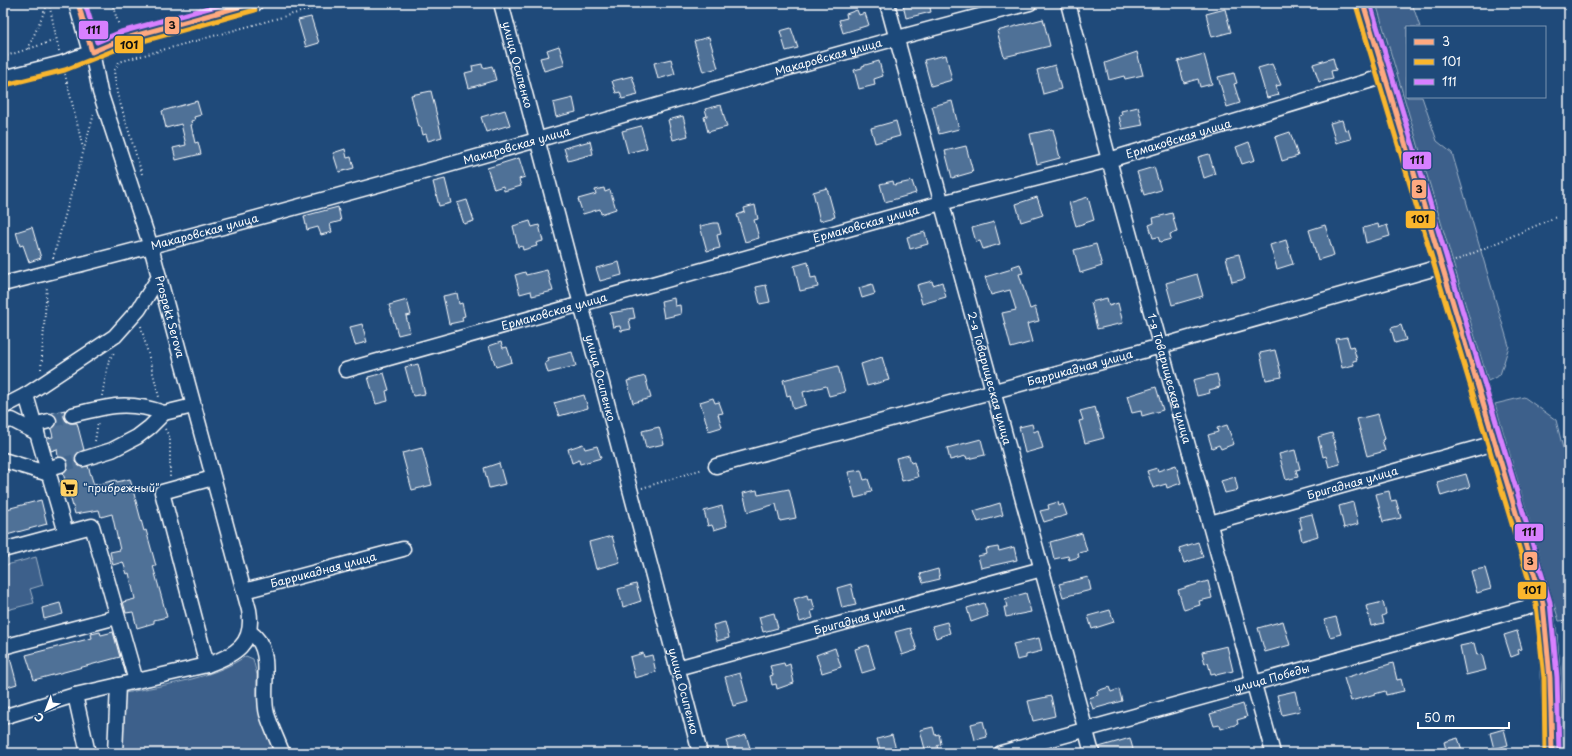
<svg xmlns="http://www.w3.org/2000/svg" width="1572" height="756" viewBox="0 0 1572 756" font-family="'Playpen Sans',sans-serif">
  <rect width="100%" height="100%" fill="#1f4a7a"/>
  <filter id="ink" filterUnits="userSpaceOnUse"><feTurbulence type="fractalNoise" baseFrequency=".025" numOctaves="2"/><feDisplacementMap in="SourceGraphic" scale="8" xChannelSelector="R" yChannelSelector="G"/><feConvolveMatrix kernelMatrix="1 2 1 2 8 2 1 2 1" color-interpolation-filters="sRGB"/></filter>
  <g filter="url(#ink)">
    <path fill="#3c618b" stroke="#9eb0c5" d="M1376,3h36l8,24h-13v70h15l15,44 15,12 57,193 -9,29 -12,6z
      M1524,397l32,23 13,53v147l-10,1 -64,-217z
      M36,557l7,28 -13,4 4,14 -31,8v-45z
      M246,656l7,3 4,16v23l19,55h-156l5,-60c41,-9 85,-13 121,-37z
      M1563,656l6,1v96h-10z"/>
    <path fill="#507197" stroke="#fff" d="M912,3h17l2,9 -25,6 -3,-13z
      M1225,9l6,23 -19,5 -6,-23z
      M857,10l2,5 6,-2 4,12 -26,8 -4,-13 8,-2 -1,-4z
      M311,17l8,26 -13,4 -8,-27z
      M1043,19l7,27 -46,11 -7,-26z
      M791,28l7,20 -12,3 -6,-20z
      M709,37l9,31 -15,4 -9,-31z
      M559,46l6,19 -21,6 -4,-13 9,-2 -2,-6z
      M1137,52l6,23 -18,4 -1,-3 -15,4 -4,-17z
      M1204,54l8,30 -12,3 -2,-8 -14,4 -6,-22z
      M946,55l6,25 -21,6 -7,-26z
      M1333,58l3,12 -5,1 2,8 -14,3 -6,-18z
      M671,59l4,15 -17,5 -4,-16z
      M879,61l4,15 -9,3 1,6 -16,4 -5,-19 8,-2v-2z
      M482,64l1,4 9,-2 4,14 -27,8 -4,-15 8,-2 -1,-5z
      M1272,64l9,21 -5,1 3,9 -12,3 -9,-30z
      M1055,65l6,24 -18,5 -6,-24z
      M1234,73l3,10 -3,1 6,19 -13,4 -9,-30z
      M632,76l6,19 -16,4 -2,-7 -4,1 -4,-12z
      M431,91l11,46 -14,4 -2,-7 -3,1 -2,-8h-2l-8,-32z
      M573,98l3,14 -20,5 -3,-14z
      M197,101l4,14 -7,2 1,3 -4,1 1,4h-1l4,18 3,-1 3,12 -25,6 -3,-12 13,-3 -5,-21 -15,4 -4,-17z
      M952,101l7,28 -20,5 -7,-28z
      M721,105l6,22 -19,5 -4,-15 3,-1 -2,-7z
      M1138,107l5,18 -21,4 -3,-13 3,-1 -1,-4z
      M505,110l5,15 -24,7 -5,-15z
      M683,116l5,20 -15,4 -5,-20z
      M1342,120l3,10 3,-1 3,10 -15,4 -6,-20z
      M896,121l4,15 -25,7 -4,-15z
      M641,126l6,22 -19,5 -6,-22z
      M1053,129l7,29 -23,6 -7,-30z
      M1290,132l8,24 -16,5 -7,-24z
      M590,141l3,13 -25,7 -4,-13z
      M1249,142l6,18 -13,4 -6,-17z
      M966,146l7,26 -21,6 -7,-27z
      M345,149l2,9 4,-1 3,11 -15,4 -6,-19z
      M1209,154l6,20 -11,4 -6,-21z
      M519,158l6,19 -6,2 2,7 -17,5 -1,-5 -9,3 -7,-21z
      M1154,167l7,23 -17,5 -7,-23z
      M445,179l6,24 -12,3 -6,-24z
      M893,181l1,4 18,-4 4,12 -31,9 -5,-18z
      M604,188l1,4 5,-2 6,19 -15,5 -1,-5 -17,5 -5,-15 18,-5 -1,-4z
      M827,188l8,29 -15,4 -7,-29z
      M1037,197l6,18 -22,7 -5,-18z
      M1088,197l6,23 -18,6 -7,-23z
      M467,200l7,21 -10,3 -7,-21z
      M755,205l3,14 -4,1 5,18 -14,4 -8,-27 8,-3 -1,-4z
      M338,207l3,14 -11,3 2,8 -11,3 -3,-8 -11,3 -3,-14z
      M1172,213l5,19 -7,2 1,5 -11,3 -2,-5 -5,1 -4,-13 5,-2 -1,-5z
      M530,221l2,6 7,-2 4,16 -7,2 1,3 -14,4 -1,-4 -4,1 -5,-21z
      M994,222l6,22 -17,5 -3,-8 -4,1 -4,-14z
      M714,223h4l3,11 -4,1 3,13 -13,3 -7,-25z
      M1378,224l1,4 8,-3 3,11 -24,7 -3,-15z
      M1325,225l9,30 -16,5 -9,-30z
      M32,227l9,31 -12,4 -6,-17 -3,1 -4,-14z
      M925,232l3,12 -18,5 -3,-12z
      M1286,240l7,24 -16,5 -7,-24z
      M1096,244l6,22 -22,7 -6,-23z
      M1239,254l6,25 -13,3 -6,-25z
      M619,262l3,13 -22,6 -4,-13z
      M808,262l3,16 5,-1 2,10 -18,4 -6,-25z
      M1020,264l3,9 -4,1 11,35 5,-2 4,14 -12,3 5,18 -21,6 -9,-35 14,-3 -6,-20 -19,5 -6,-18 27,-8 -1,-2z
      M547,270l6,21 -21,5 -1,-5 -11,3 -5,-19 10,-3 1,3z
      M1197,274l6,22 -31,9 -6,-22z
      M932,281l1,4 9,-3 4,15 -24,7 -5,-19z
      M872,284l3,10 -13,4 -3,-10z
      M766,285l4,17 -10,2 -4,-17z
      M457,293l2,11 3,-1 3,13 -3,1 1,4 -14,3 -6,-28z
      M674,298l1,8 5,-1 1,9 -17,4 -3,-17z
      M1107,298l2,8 9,-3 5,20 -26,6 -6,-27z
      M407,300l4,15 -5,1 4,16 -12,3 -9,-30z
      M633,309l2,9 -6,1 2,10 -10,2 -1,-5 -7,1 -3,-14z
      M362,324l5,18 -12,3 -5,-18z
      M1401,325l5,15 -11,3 -4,-15z
      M1347,337l3,10 3,-1 4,14 -4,1 1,4 -12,3 -6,-29z
      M501,342l2,6 4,-1 5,15 -16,5 -7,-21z
      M1275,350l7,27 -16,3 -6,-27z
      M572,352l4,14 -28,7 -3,-10 4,-2 -1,-3z
      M882,357l7,23 -22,6 -6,-22z
      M418,364l7,30 -12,2 -8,-29z
      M838,366l7,26 -16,4 -3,-10 -23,6 3,13 -13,4 -3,-14 -3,1 -4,-16z
      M384,373l5,17 -3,1 2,10 -12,3 -8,-27z
      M1217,374l3,13 -11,3 1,3 -13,3 -4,-16z
      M645,376l6,22 -18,5 -6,-22z
      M1156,387l7,23 -21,6 -1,-5 -9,2 -5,-17z
      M584,395l4,13 -29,8 -5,-13z
      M713,398l2,5 4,-1 4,11 -5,1 4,13 -13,4 -9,-29z
      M1095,407l9,31 -19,5 -6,-22 4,-1 -3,-9z
      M65,410l-1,7 2,4 4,2h7l7,27 -7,4 -2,8 6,5 7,-1 6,19 22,-5 1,2 13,-3 14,52 2,-1 10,36h-3l14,51 -13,3v3l-17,5 -4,-16 -7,1 -3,-11 12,-3 -6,-26 -2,1 -4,-12 -10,3 -3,-13 10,-2 -8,-36 -11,3 -2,-7 -24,4 -5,-18 -4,1 -4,-16 3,-1 -2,-7 5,-5v-6l-2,-3 -8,-2 -1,-8 -6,2 -4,-13 6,-1 -2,-8 6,-6v-5l-5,-5z
      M1378,414l7,25 -3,1 3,11 -18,5 -10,-37z
      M1032,424l2,8 4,-2 5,18 -18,5 -6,-26z
      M1227,425l7,19 -13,5 -2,-4 -7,3 -4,-13 10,-3 -1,-4z
      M659,427l5,17 -18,4 -4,-17z
      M1332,433l8,31 -11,3 -3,-11 -3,1 -5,-20z
      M981,439l4,16 -18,4 -1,-3 -16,4 -3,-12z
      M583,444l2,5 12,-3 4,12 -21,6 -1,-4 -7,3 -4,-14z
      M422,448l10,37 -20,5 -10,-37z
      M1295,450l5,19 -4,1 2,7 -12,3 -7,-26z
      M909,455l2,8 3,-1 4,15 -16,4 -6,-23z
      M499,463l6,21 -16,4 -5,-20z
      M1176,465l5,18 -14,5 -1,-4 -13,4 -6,-17 10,-3 1,3z
      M861,470l3,10 4,-1 4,12 -5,1v3l-12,3 -7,-26z
      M1466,474l4,13 -29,9 -4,-14z
      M1235,477l3,13 -13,3 -4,-12z
      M789,489l7,29 -16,3 -4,-17 -28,8 -5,-19 14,-3 1,5z
      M1389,491l2,10 5,-1 5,18 -18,4 -7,-28z
      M41,500l6,24 -44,12v-26z
      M1058,502l1,4 4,-2 4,11 -23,7 -4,-11 9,-2 -1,-4z
      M1353,502l5,22 -14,4 -5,-22z
      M1000,503l3,12 -25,7 -4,-11z
      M722,506l5,20 -13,4 -2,-5 -4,1 -4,-15z
      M1312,514l6,22 -16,5 -3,-12h3l-3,-12z
      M1082,533l5,18 -9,2 1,4 -10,3 -1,-4 -14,3 -4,-17z
      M612,536l8,26 -24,7 -7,-27z
      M1198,542l5,15 -19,6 -5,-15z
      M998,547l1,4 15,-4 3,13 -36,8 -3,-12 9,-2 -1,-5z
      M1485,568l6,21 -14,4 -6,-22z
      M938,569l2,10 -17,4 -3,-9z
      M1088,577l3,13 -28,7 -4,-13z
      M1208,581l4,17 -13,3 1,4 -16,5 -6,-20z
      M636,584l5,17 -18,6 -5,-18z
      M851,584l5,21 -14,3 -5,-20z
      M1026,593l5,19 -25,5 -2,-10h3l-2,-8z
      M807,595l1,5 4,-1 3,11 -4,1 2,7 -13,4 -6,-23z
      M1383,602l3,12 -4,2 2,7 -13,3 -5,-20z
      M60,603l3,11 -19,5 -2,-11z
      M984,603l4,13 -17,6 -4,-14z
      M1110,610l4,12 -22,7 -4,-13z
      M774,613l4,15 -15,4 -4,-15z
      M1336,617l5,17 -11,3 -6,-17z
      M1283,621l7,24 -25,7 -7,-24z
      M725,622l4,16 -12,3 -4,-16z
      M947,622l3,11 -14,5 -4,-12z
      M910,628l7,22 -15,5 -7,-23z
      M1517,631l5,18 -4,1 1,4 -8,3 -7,-22z
      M100,632l1,3 12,-3 7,25 -86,23 -8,-25 66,-17 -1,-4z
      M1039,638l3,13 -16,4v3l-9,2 -4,-16z
      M1474,643l3,12 5,-1 4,16 -20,5 -6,-29z
      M868,645l7,24 -13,4 -7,-24z
      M1227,646l6,25 -17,4 -1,-2 -4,1 -3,-11 -3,1 -3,-12z
      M835,648l6,19 -19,6 -6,-18z
      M643,653l1,4 8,-2 4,17 -21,6 -5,-21z
      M9,654l8,30 -13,4 -1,-33z
      M784,663l1,3 5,-2 4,19 -17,6 -1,-5 -4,1 -2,-9 3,-1 -3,-9z
      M1393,663l4,17 4,-1 3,12 -18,4 -1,-4 -34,10 -7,-23z
      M740,673l8,29 -15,4 -8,-29z
      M1109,687l2,5 8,-3 3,12 -29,8 -4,-11 9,-3 -1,-4z
      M1295,691l5,20 -18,4 -5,-20z
      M1051,696l4,20 -22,5 -5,-20z
      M1243,704l4,13 -10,3 1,4 -17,5 -1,-4 -6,1 -4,-12z
      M983,721l4,16 -12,3 -4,-16z
      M933,727l2,8 4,-1 2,10 -4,2 2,7h-13l-6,-23z
      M1504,729l4,16 -14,4 -4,-16z
      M746,735l4,13 -20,5 -4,-12z
      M892,735l5,18h-16l-4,-14z
      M1130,738l4,15h-34l-1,-6z
      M1458,738l5,15h-16l-3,-11z"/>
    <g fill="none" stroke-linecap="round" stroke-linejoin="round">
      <path stroke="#41658e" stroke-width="14" stroke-dasharray="14 7" stroke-linecap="butt" d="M49,421l23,-6
        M60,465l23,-6"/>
      <g stroke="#fff" stroke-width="17">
        <g id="minor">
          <path id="s1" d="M501,3l199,750"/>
          <path id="s2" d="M887,3l205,750"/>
          <path id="s3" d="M1068,3l41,157 164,593"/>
          <path id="s4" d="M3,78l59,-15 30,-11 8,40 51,155 98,363c6,34 -14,45 -42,55l-132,30 -72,22"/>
          <path id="s5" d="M3,284c180,-45 359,-94 537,-145 163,-47 326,-94 490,-136"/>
          <path id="s6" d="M346,370l595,-167 168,-43 276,-84"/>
          <path d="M26,395l40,138"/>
          <path d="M3,407l23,-12 89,-59 24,-27 20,-32"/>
          <path d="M72,415c35,-9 56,-15 92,-2"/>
          <path d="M3,422l9,-2 25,13"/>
          <path d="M26,427l23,-6"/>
          <path d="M83,459l29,-9 25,-13 13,-10 14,-14 29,-7"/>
          <path d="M3,460l46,14"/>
          <path id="s7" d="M716,466l445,-120 282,-80"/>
          <path d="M38,471l22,-6"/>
          <path id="s8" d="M1210,523l285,-80"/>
          <path d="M3,550l89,-24 44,155"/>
          <path id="s9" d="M244,591l159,-42"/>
          <path d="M250,632c26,17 10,57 17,82 4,13 10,25 15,38l2,1"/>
          <path d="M3,647l114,-30"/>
          <path d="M207,665l-45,-173 51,-14"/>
          <path id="s10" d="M677,668l365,-99"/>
          <path d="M75,695l13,58"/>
          <path d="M115,753l3,-68"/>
          <path id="s11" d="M1001,753l542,-150"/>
        </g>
      </g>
      <g stroke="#fff" stroke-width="21">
        <path id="major" d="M78,3l14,49 31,-13 130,-36
          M1363,3l180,600c7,50 10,99 9,150"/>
      </g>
      <path stroke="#fff" stroke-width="2" stroke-dasharray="1 3" stroke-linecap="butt" d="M49,3l10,48
        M112,3l7,23
        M28,49l20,-46
        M3,57l53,-17
        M65,74l18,74
        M142,174l-25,-81 -3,-22 5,-9 214,-59
        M53,258l41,-144
        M1455,261l101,-44
        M141,326l18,71
        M41,369l6,-83
        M102,396l7,-36 5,-7
        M165,429l5,9v39
        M95,441l3,-19
        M642,488l61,-19"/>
      <use href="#minor" stroke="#1f4a7a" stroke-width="14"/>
      <use href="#major" stroke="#1f4a7a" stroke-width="18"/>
      <g stroke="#1f4a7a" stroke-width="8">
        <path id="bus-1" d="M78,3l14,49
          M1363,3l180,600 7,75 2,75
          M92,52l31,-13 130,-36"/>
      </g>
      <g stroke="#1f4a7a" stroke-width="8">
        <path id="bus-2" d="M1356,5l180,599 8,74 1,75
          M5,85l60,-15 60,-24 130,-36"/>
      </g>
      <g stroke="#1f4a7a" stroke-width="8">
        <path id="bus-3" d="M85,3l12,39 24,-10 106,-29
          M1370,3l180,599 7,75 2,76"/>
      </g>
      <use href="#bus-1" stroke="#ffa980" stroke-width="5"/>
      <use href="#bus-2" stroke="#fab62d" stroke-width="5"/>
      <use href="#bus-3" stroke="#d880ff" stroke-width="5"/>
    </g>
  </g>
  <defs>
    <g id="supermarket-square" transform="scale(1)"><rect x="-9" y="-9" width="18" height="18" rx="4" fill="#ffd166" stroke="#1f4a7a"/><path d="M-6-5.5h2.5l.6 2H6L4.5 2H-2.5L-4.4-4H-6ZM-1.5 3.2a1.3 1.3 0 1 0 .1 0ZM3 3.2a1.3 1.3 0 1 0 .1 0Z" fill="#111"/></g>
  </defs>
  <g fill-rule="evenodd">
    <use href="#supermarket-square" x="69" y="488"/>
  </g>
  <g text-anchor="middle" stroke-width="3" stroke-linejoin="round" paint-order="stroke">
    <g font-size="11" fill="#fff" stroke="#1f4a7a">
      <text dy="4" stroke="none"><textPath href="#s5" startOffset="856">Макаровская улица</textPath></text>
      <text dy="4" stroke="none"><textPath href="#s1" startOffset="64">улица Осипенко</textPath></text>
      <text dy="4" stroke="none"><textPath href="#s6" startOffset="864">Ермаковская улица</textPath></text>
      <text dy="4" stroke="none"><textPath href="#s5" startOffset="532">Макаровская улица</textPath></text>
      <text dy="4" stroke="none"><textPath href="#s6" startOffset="540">Ермаковская улица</textPath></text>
      <text dy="4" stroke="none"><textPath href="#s5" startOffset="208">Макаровская улица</textPath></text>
      <text dy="4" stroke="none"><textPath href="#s6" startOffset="216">Ермаковская улица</textPath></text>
      <text dy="4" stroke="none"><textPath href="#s4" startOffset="369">Prospekt Serova</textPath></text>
      <text dy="4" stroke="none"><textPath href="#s7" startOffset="377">Баррикадная улица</textPath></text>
      <text dy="4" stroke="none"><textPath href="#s1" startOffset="388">улица Осипенко</textPath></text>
      <text dy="4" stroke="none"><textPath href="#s2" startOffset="389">2-я Товарищеская улица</textPath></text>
      <text dy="4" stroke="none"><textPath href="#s3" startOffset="389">1-я Товарищеская улица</textPath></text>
      <text dy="4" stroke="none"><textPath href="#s8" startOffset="148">Бригадная улица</textPath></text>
      <text dy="4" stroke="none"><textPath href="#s9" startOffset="82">Баррикадная улица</textPath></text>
      <text dy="4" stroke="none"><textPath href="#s10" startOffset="189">Бригадная улица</textPath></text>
      <text dy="4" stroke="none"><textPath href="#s11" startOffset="281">улица Победы</textPath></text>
      <text dy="4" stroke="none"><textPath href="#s1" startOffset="712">улица Осипенко</textPath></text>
    </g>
    <g font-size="11" fill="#fff" stroke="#1f4a7a" text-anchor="start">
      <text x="83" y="492">"прибрежный"</text>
    </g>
  </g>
  <g stroke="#1f4a7a" stroke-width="1.5">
    <rect x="164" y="16" width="16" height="19" rx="4" fill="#ffa980"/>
    <rect x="78" y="20" width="31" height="20" rx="4" fill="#d880ff"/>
    <rect x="114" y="35" width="30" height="19" rx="4" fill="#fab62d"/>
    <rect x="1402" y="151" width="30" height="19" rx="4" fill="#d880ff"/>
    <rect x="1411" y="179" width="16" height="20" rx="4" fill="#ffa980"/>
    <rect x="1405" y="210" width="31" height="19" rx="4" fill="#fab62d"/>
    <rect x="1514" y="523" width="30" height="19" rx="4" fill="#d880ff"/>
    <rect x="1523" y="551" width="15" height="20" rx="4" fill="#ffa980"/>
    <rect x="1517" y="581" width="30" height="19" rx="4" fill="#fab62d"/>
  </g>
  <g font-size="11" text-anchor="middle" font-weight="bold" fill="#111">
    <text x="172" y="29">3</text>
    <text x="93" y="34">111</text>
    <text x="129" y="49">101</text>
    <text x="1417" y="164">111</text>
    <text x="1419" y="193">3</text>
    <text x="1420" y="223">101</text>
    <text x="1529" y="536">111</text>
    <text x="1530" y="565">3</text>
    <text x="1532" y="594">101</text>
  </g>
  <rect width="1572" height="756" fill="none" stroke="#1f4a7a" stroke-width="16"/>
  <rect x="8" y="8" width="1556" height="740" fill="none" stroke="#fff" stroke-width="1.5" filter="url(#ink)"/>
  <rect x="1406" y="26" width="140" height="72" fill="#1f4a7a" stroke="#7992af"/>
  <rect x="1414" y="39" width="20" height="6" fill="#ffa980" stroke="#7992af"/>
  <text x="1442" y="46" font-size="12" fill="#ffffff">3</text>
  <rect x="1414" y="59" width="20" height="6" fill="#fab62d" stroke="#7992af"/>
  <text x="1442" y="66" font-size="12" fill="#ffffff">101</text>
  <rect x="1414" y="79" width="20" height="6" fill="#d880ff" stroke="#7992af"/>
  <text x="1442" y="86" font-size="12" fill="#ffffff">111</text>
  <g transform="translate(46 710) rotate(222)" stroke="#1f4a7a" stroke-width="3" paint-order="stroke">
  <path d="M0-3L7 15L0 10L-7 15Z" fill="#ffffff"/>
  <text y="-6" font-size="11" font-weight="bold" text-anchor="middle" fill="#ffffff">С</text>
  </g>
  <path d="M1418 722v6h91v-6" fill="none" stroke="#ffffff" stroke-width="2"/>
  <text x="1424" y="722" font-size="12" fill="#ffffff" stroke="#1f4a7a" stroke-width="3" paint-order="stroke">50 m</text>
</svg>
